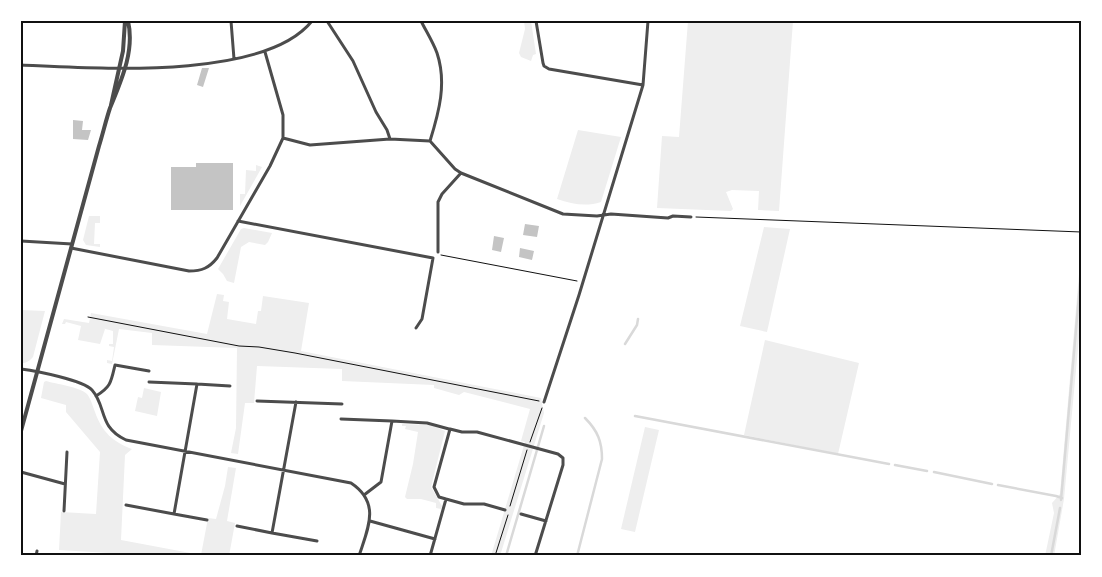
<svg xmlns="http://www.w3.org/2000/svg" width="1102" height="577" viewBox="0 0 1102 577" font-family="Helvetica,sans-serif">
  <rect width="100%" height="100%" fill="#fff"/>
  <path fill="#eee" d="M524,21h7l5,33 -3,1 -2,6 -10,-4 -2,-4 6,-24z
    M688,21h105l-14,190 -21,-1 1,-19 -27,-1 -6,2 7,17 -2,2 -74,-3 5,-72 17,1z
    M578,130l43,7 -20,65c-15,5 -29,2 -44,-3z
    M256,165l6,2 -22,39v-12h5l1,-24 10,1z
    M89,216h11v7h-5l-1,21h6v3l-14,-2 -3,-5z
    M764,227l26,2 -23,103 -27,-6z
    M244,228l28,5 -4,9 -3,3 -16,-3 -8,5 -7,36 -7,-2 -4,-7 -5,-5 23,-40z
    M1079,274h2v42l-17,183 -10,57h-9l9,-43 -2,-10 8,-9z
    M217,294l7,1 -1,6 6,1 -2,17 29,5 2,-13h3l2,-15 46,7 -8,48 240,47 3,15 -44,143h-9l34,-114 -4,-1 9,-32 -66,-17 -5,3 -25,-7v-3l-92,-4v-12l-85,-3 -3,37h-9l-7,51 -7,-1 5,-25 1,-80 -85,-3v-12l-33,-4 -7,35 -5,-1v-3l5,1 2,-14 -5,-1v-2h4v-13l-11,-3 3,1 -5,15 -22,-4 3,-14 -15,-4 -1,2h-3l2,-5 25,4 2,-10 116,21z
    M21,310l24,1 -12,46c-4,4 -6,6 -12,6z
    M765,340l94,23 -21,91 -94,-19z
    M46,381c10,3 34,6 41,13 4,5 6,13 8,18 7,20 18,30 37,37l-7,6 -4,85 80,15 7,-37 8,1 9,-33 3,-19 8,1 -9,53 8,2 -6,33h-118l-2,-3 -50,-3 2,-38 35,2 4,-62 -34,-40v-7l-25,-7 3,-16z
    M144,388l17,4 -4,24 -22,-5 3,-14 4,1z
    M402,424l29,1 14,6 -14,56 11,19 -1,3 -5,-1v-5l-15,-4h-14l-2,-2 8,-33 5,-32 -13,-3 1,-3h-4z
    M645,427l14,3 -24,102 -14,-3z"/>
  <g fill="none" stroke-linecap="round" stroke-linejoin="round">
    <path stroke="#d9d9d9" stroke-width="2.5" d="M625,344l12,-19 1,-6
      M635,416l254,48
      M895,465l32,6
      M934,472l58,12
      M998,485l58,11 6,2
      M1061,500l20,-227
      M506,556l38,-130
      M577,556l25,-97c0,-17 -4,-28 -17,-41
      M1051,556l9,-48"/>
  </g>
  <path fill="#c4c4c4" d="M202,68h7l-6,19 -6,-2z
    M73,120l10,1 -1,9h9l-3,10 -15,-1z
    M196,163h37v47h-62v-43h25z
    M525,224l14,2 -2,11 -14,-2z
    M494,236l10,2 -3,14 -9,-2z
    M520,248l14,3 -2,9 -13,-3z"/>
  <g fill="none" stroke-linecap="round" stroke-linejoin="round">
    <path stroke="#111" stroke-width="1" d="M696,217l385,15
      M441,255l136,26
      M88,317l151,29 20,1 36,6 244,48
      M530,442l12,-34
      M510,506l17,-56
      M495,556l13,-41"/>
    <path stroke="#4c4c4c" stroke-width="3" d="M231,21l3,38
      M327,21l26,40 23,51 11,18 3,9
      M421,21c5,10 12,21 16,32 10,30 2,59 -7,88
      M536,21l7,42 1,3 5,3 94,16
      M265,52l18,63v23l27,7 80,-6 40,2
      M21,65c72,3 243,16 291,-44
      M430,141l25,28 6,4 102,41 34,2 14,-2 57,4 5,-2 18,1
      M238,221l195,37 -11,61 -6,9
      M21,241l51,3
      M71,248l118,23c13,0 20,-3 28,-13l53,-92 13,-28
      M438,252v-50l4,-8 19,-21
      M21,369c15,2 62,11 71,21 15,17 6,37 34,50l225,43c30,20 17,45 8,73
      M197,384l33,2
      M96,396c15,-9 15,-14 19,-31l34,6
      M257,401l85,3
      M544,402l35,-107 64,-210 5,-64
      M341,419l51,2
      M21,472l44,12
      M364,495l17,-13 11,-61 35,2 22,6
      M446,499l18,5h20l21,6
      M126,505l48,9 23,-130 -48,-2
      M64,511l3,-59
      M174,514l33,6
      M521,514l25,7
      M370,521l65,18
      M237,526l35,7 24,-131
      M272,533l45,8
      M36,556l1,-5
      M430,556l16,-57 -7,-2 -5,-10 16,-58 12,3h15l81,22 5,4v7l-28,91"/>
    <path stroke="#4c4c4c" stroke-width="4" d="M111,105l12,-54 2,-30
      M21,431l78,-285c4,-13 7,-26 11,-38 11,-27 25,-57 18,-87"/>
  </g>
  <rect width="1102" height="577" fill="none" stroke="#ffffff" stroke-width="45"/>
  <rect x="22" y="22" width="1058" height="532" fill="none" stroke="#111" stroke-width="2"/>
</svg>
